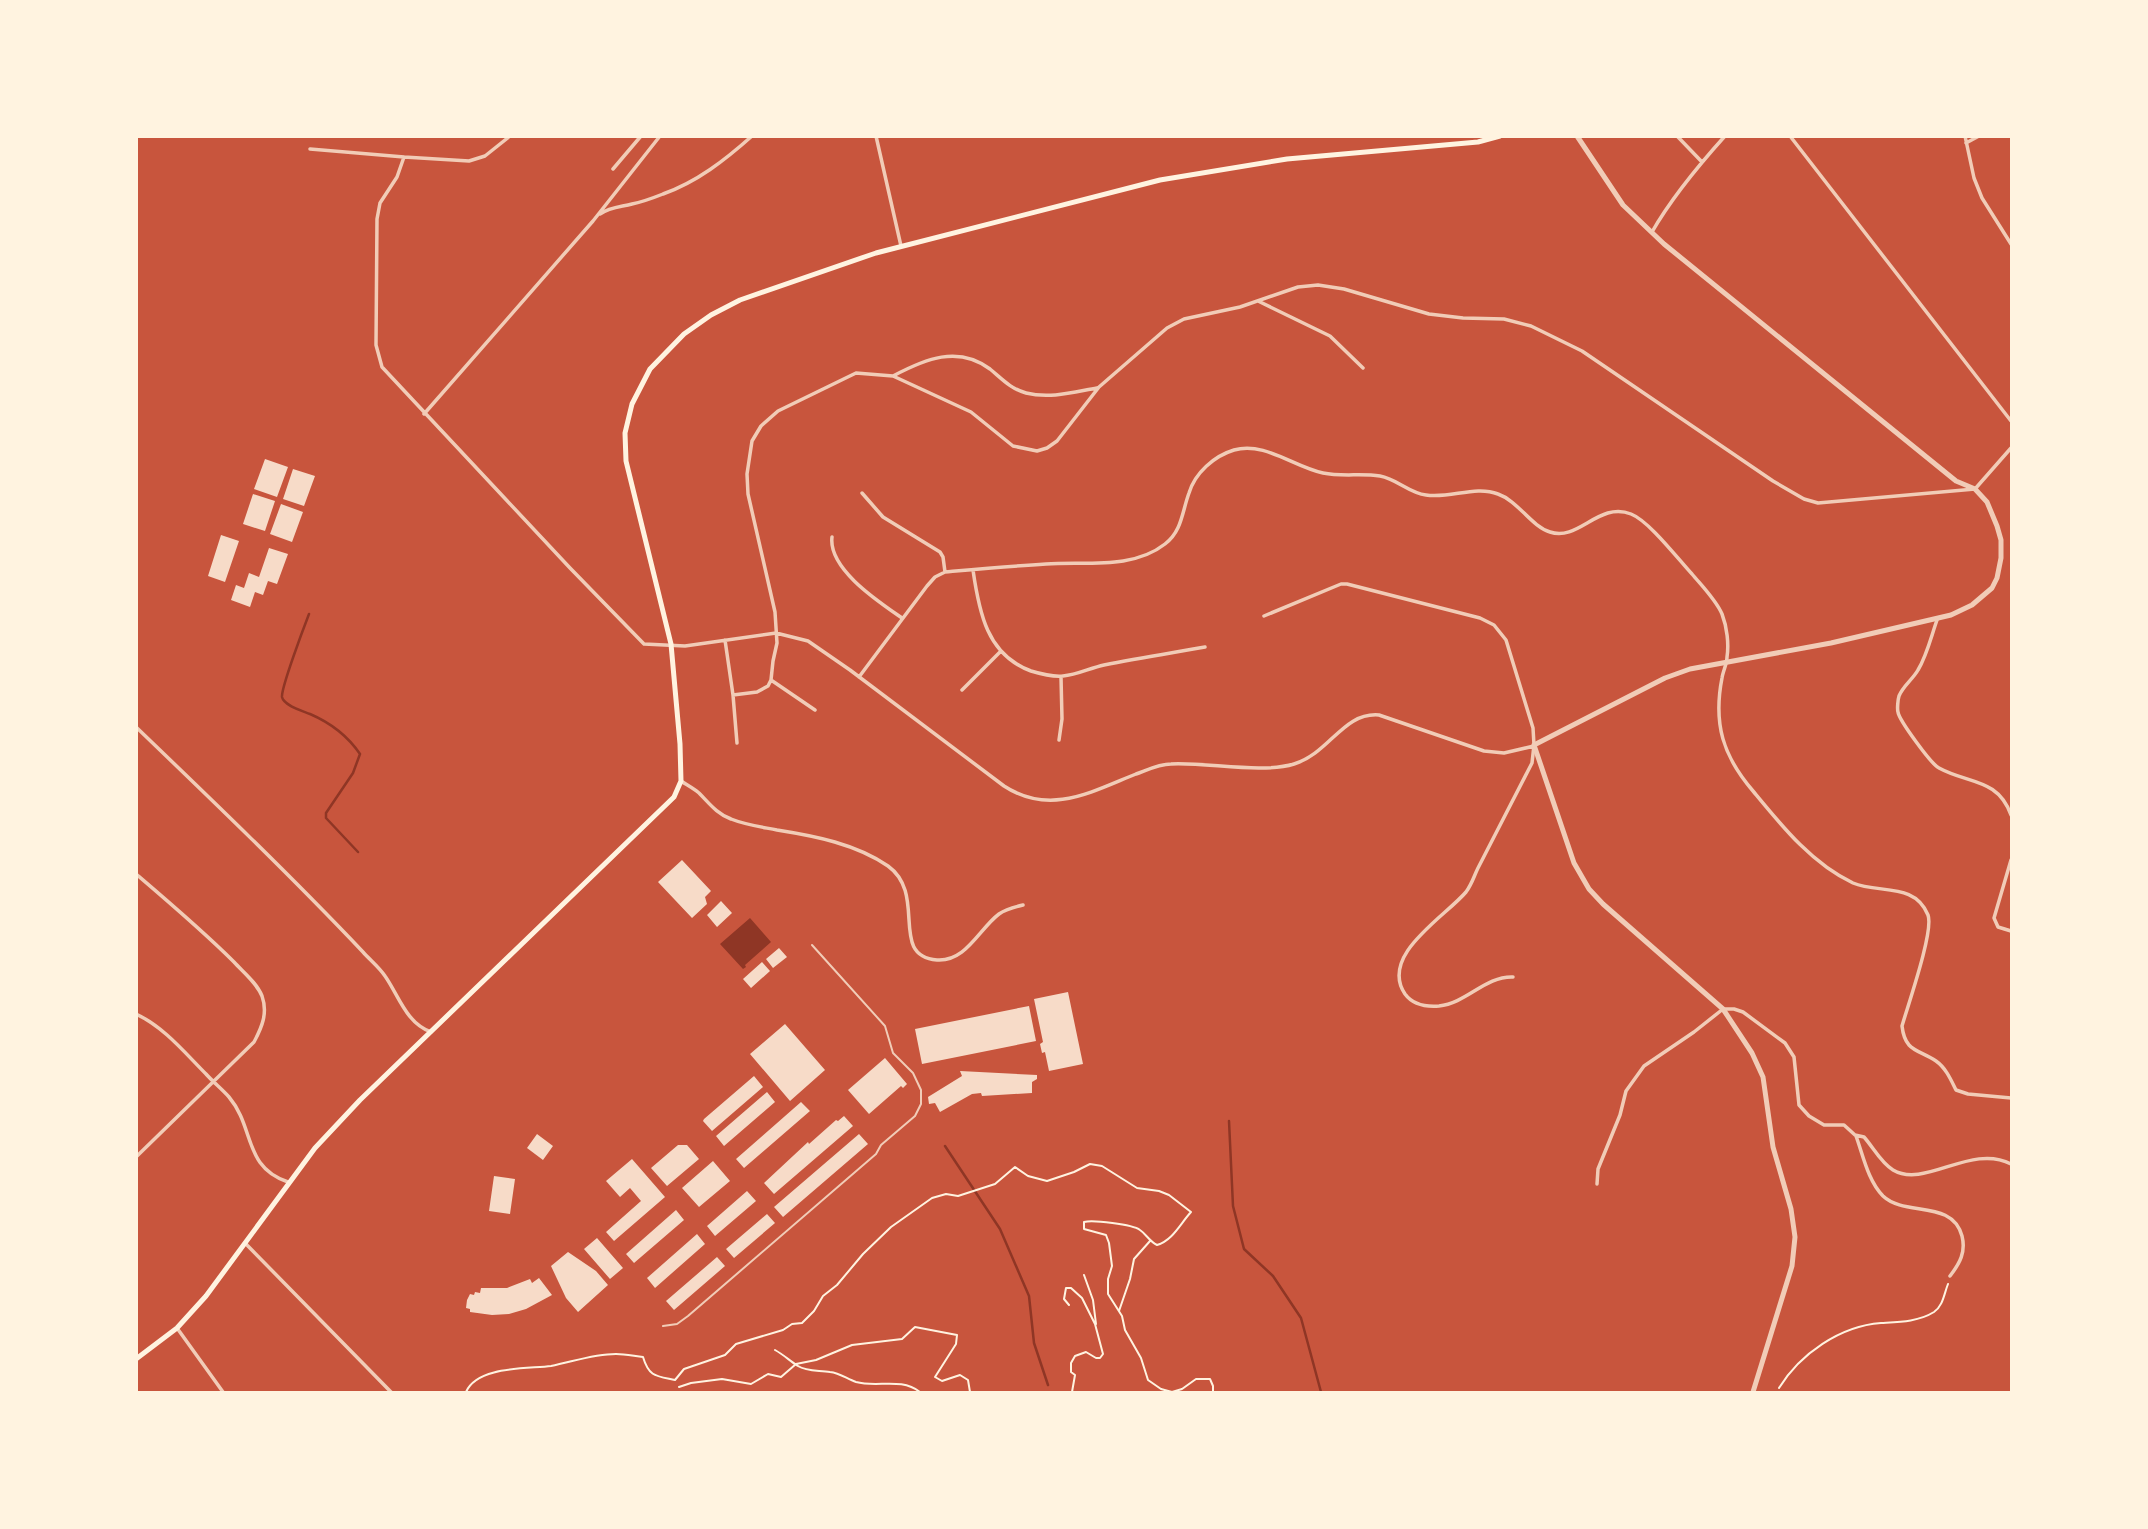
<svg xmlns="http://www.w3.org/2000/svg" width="2148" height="1529" viewBox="0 0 2148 1529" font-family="'Exo 2',sans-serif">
  <rect width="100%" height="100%" fill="#c8553d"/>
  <path fill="#8f3625" d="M750,918l21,24 -26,23 1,2 -3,2 -23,-25z"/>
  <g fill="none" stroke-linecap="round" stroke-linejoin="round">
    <path stroke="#8f3625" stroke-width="2.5" d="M309,614c-5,13 -28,74 -27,83 2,9 21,14 28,17 21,9 37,21 50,40l-7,19 -27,40v5l32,34
      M1229,1121l4,85 11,43 29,27 28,42 20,74
      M945,1146l55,83 29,67 5,47 14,42"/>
  </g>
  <path fill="#f7dbc8" d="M265,459l23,8 -11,30 -23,-8z
    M293,469l22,7 -11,30 -21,-7z
    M253,494l22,7 -10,30 -22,-7z
    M281,504l22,8 -11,30 -22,-8z
    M221,535l18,6 -14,41 -17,-6z
    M269,548l19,6 -11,30 -9,-3 -5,14 -8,-3 -5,15 -19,-7 5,-15 8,3 5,-15 10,4z
    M682,860l29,31 -6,6 2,7 -15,14 -34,-36z
    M721,901l11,12 -15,14 -10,-12z
    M779,948l8,9 -14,11 -7,-9z
    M762,962l8,9 -19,17 -8,-9z
    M1068,992l15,72 -34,7 -4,-19 -3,1 -2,-9 3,-2 -9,-43z
    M1029,1006l7,35 -114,23 -7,-35z
    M785,1024l40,46 -35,31 -40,-47z
    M885,1058l22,26 -4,4 -2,-2 -32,28 -21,-24z
    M960,1071l77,4v4l-5,3v11l-50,3 -1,-3 -9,1 -32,18 -5,-9 -6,1 -1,-7 34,-21z
    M754,1076l9,11 -51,44 -9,-10 1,-2z
    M767,1092l8,10 -51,44 -8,-10z
    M801,1102l9,9 -66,57 -8,-9z
    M844,1116l9,10 -79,68 -10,-11 44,-41 1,2 27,-24 2,1z
    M537,1134l16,12 -10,14 -16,-12z
    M859,1134l9,10 -85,73 -9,-10z
    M678,1145h9l12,14 -32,27 -16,-18z
    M632,1159l33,38 -51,44 -8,-9 35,-31 -11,-13 -10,9 -14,-16z
    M713,1161l17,20 -31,26 -17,-19z
    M494,1176l21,3 -5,35 -21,-3z
    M747,1191l9,10 -41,35 -8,-10z
    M676,1210l8,10 -50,43 -8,-9z
    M767,1214l8,9 -41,35 -8,-9z
    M697,1234l8,10 -50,44 -8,-10z
    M597,1238l26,30 -13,11 -26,-30z
    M568,1252l28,19 12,14 -30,27 -12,-14 -15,-32z
    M717,1257l8,9 -51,44 -8,-9z
    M539,1278l13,17 -26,14 -17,5 -17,1 -22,-3v-3l-4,-1 1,-8 3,-6 4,1 1,-3 5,1 1,-5h26l23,-9 2,4z"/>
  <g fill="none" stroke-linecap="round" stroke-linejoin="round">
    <path stroke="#fff3e0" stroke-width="2" d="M1084,1275l9,25 3,24
      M1069,1305l-5,-6 2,-11h5l11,10 13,26 8,30 -3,4h-4l-10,-6 -11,4 -4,7v9l4,3 -3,17
      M1119,1311l11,-32 4,-20 16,-18
      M775,1350c9,5 15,11 23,16 9,6 22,4 32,6 10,1 17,7 26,10 22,6 44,-5 64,10
      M679,1387l12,-4 31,-4 29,5 17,-10 13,3 15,-13 20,-4 36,-15 50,-6 13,-12 42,8 -1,9 -21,33 7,4 18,-6 8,5 2,12
      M1779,1388c21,-34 61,-62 102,-65 17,-1 37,-1 53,-11 9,-6 10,-18 14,-28
      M466,1392c11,-26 61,-23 85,-26 21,-4 42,-12 65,-12 9,0 18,2 27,3 6,20 13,19 32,23l9,-11 41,-14 11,-11 47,-14 9,-6 10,-1 12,-12 9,-15 14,-11 26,-31 28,-27 41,-29 14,-4 12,2 37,-12 20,-17 13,9 19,5 27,-9 16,-8 12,2 35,22 22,3 10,4 22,17c-11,12 -18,28 -34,33 -8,-4 -11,-11 -17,-15 -8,-6 -47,-10 -56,-8v7l22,6 3,8 3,23 -4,13v15l14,22 3,14 16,28 7,22 13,9 11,3 10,-3 14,-10h14l3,7v6"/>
    <path stroke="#f1ccb7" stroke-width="2" d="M663,1326l14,-2 11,-8 188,-162 5,-9 34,-29 6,-12v-14l-8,-17 -20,-20 -8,-27 -73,-81"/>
    <path stroke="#f1ccb7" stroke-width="3.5" d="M510,136l-25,20 -16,5 -65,-4 -7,20 -17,26 -3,16 -1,126 6,22 188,201 74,76 41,2 91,-13 32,8 42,29 154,116c46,30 87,6 132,-12 11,-4 23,-10 35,-10 36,-2 90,10 123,0 36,-11 49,-52 85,-49l105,36 20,2 30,-7
      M876,136l25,110
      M1677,136l25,26
      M1790,136l221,285
      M1965,136l9,42 8,20 29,46
      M1966,143l13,-7
      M310,149l94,8
      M613,169l28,-33
      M600,214c10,-7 20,-7 32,-10 10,-2 21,-6 31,-10 34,-12 62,-34 89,-58
      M1652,232c20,-35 46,-66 73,-96
      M1258,301l72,35 33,32
      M893,376c32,-17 65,-31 97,-7 12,10 21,20 36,24 24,6 48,-1 71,-5
      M424,414l169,-193 67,-85
      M862,493l21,24 57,35 3,5 2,15
      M832,537c-4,32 47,65 70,81
      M973,570c6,42 14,85 58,101 10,3 22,6 32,5 14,-1 27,-8 41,-11 34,-7 67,-12 101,-18
      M1264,616l77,-32h6l133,34 14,7 12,15 27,88 1,17 -2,18 -54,105c-4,8 -6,16 -12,24 -21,25 -87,63 -61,102 8,11 21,13 34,12 28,-3 46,-30 74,-29
      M1937,620c-6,17 -10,35 -19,50 -5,9 -15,16 -19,26 -1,3 -2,13 -1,16 1,8 33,52 41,56 29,16 59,10 72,47
      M725,640l8,55 4,48
      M859,677l68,-91 8,-9 10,-5c34,-3 67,-6 101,-8 38,-3 86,6 119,-20 17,-13 17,-32 24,-51 6,-20 25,-37 45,-43 30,-9 60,17 89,23 19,4 38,0 57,3 17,3 29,17 46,19 24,4 49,-10 72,-1 20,7 33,32 52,38 28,10 49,-31 81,-18 18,7 47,45 61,60 10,12 24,26 30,40 5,13 7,30 5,43 0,7 -4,14 -5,21 -9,46 1,78 31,113 28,34 59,73 100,92 26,11 62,-1 75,32 6,16 -20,90 -26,111 3,26 16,23 34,35 10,7 15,19 20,29l12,4 43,4
      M771,680l44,30
      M962,690l39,-39
      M733,695l24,-3 11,-6 3,-6 2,-19 4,-18 -2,-31 -27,-118 -1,-20 5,-33 9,-15 17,-15 78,-38 37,3 78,36 42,34 24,5 10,-3 10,-7 42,-54 68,-59 17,-9 56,-12 58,-20 20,-2 26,4 85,25 34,4 41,1 27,7 51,25 191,130 31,18 14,4 157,-14 36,-41
      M136,727c77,74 154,148 227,225 7,8 16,15 22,24 14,20 21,47 46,56
      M1059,740l3,-21 -1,-42
      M681,781c6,4 12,7 18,12 10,10 18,21 32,26 15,6 31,8 46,11 38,6 79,14 111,36 40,29 0,90 49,94 29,2 42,-31 62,-46 7,-5 15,-7 24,-9
      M2011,860l-17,58 4,9 13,4
      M136,874c34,29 67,57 98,88 9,10 23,21 28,34 6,17 0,31 -8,46l-118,115
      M136,1014c28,13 49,39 70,60 7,8 16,15 23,23 26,31 14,70 59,85
      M1856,1136c7,19 12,45 27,60 22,21 69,3 79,40 4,16 -2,27 -12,40
      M1597,1184l1,-15 22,-54 6,-24 18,-25 50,-34 29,-23h11l9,3 42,31 9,14 5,48 10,11 15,9h20l11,10 9,2c9,10 17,26 29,33 32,19 78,-27 118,-6
      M245,1243l146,149
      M177,1328l46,64"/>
    <path stroke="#f1ccb7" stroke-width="5" d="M1577,136l46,69 41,39 292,237 19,8 12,13 10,24 4,14v18l-4,20 -5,10 -20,17 -21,10 -120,28 -141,26 -25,9 -131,67 40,118 15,26 14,15 120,105 29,44 11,24 10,70 18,62 4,28 -3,29 -39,126"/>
    <path stroke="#fff3e0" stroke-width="5" d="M136,1359l41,-31 29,-32 109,-148 45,-48 314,-303 7,-16 -1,-37 -9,-100 -45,-183 -1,-28 7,-29 18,-35 34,-35 27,-19 29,-15 136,-47 284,-73 127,-21 191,-17 22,-6"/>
  </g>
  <rect width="2148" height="1529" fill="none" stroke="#fff3e0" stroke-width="276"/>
</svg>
